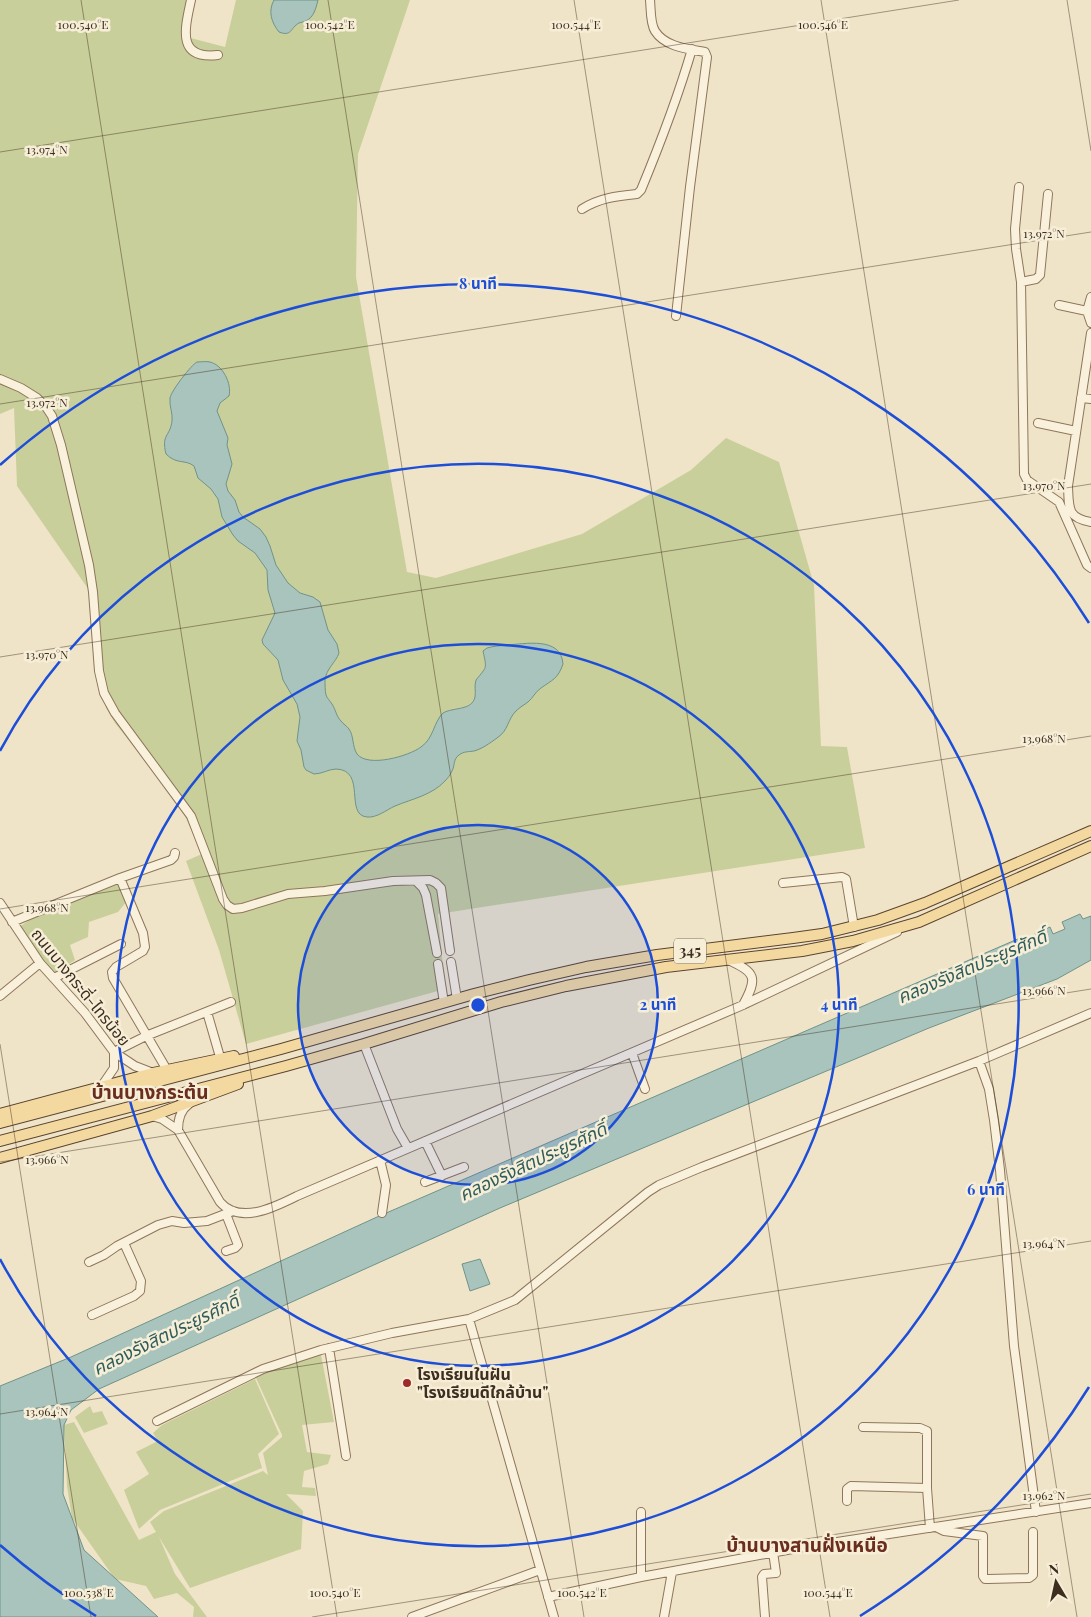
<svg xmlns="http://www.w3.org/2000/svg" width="1091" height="1617" viewBox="0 0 1091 1617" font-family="'Playfair Display','Noto Sans Thai',serif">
  <rect width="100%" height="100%" fill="#f0e4c8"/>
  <path fill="#c9cf9b" d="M0,0h190l-7,36 42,11 11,-47h174l-52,154 -2,123 51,295 29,6 146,-44 109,-64 35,-32 53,24 35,123 7,161 26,1 18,101 -427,66 7,75 -199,55 -27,-94 -33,-89 16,-7 -22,-49 -65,-82 -9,-15 -10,-63 -3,-49 -76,-110 -3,-78 -14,6z
    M119,884l8,17 -9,11 -29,10 -1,15 -18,8 5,15 -21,14 -14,-13 -22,-33 14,-10z
    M321,1355l13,67 -32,3 5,27 24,3 -3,9 -24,7 -2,16 13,1 1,8 -30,-2 17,17 -2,38 -111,39 -31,-51 16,37 32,43h-14l1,-10 -17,-14 -23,6 -8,-13 -31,-7 -43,-61 -5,-32 -3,-61 10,-3 65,118 17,-8 -6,-10 14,-11 99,-40 5,4 -5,-22 19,-16v-2l-26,-57 9,-6z
    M255,1379l24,55 -21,20 4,14 -102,42 -21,19 -15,-39 25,-16 -13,-22 22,-11 -5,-8 9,-8z
    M90,1406l3,7 9,-2 6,13 -24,9 -9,-16z"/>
  <path fill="#a9c4bc" stroke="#6f938a" d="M274,0h44c-2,8 -4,17 -12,21 -2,1 -5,1 -7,2 -9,5 -7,14 -20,9 -8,-10 -11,-21 -5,-32z
    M197,362c4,0 9,-1 13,0 13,3 22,22 19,34l-9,7 -3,8 11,27 -1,7 5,19 -6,20 2,7 7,9 4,12 4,5 17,12 6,8 4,9 6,19 12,18 12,10 13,4 7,5 8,28 9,14 2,9c-3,9 -13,16 -14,27 0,4 0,11 1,15 1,3 4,6 6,9 4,6 4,12 9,17 2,3 6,5 8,8 5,7 3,17 8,25 11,14 52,2 64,-7 13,-9 12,-24 22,-34 10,-6 29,-2 32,-16 1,-6 -1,-11 1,-17 11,-14 11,-10 7,-29l4,-3c6,-2 13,-2 19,-3 19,-1 55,-9 57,19 -5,15 -11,16 -22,24 -6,4 -8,10 -13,14 -4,3 -8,5 -12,9 -9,9 -7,19 -19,27 -7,5 -15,11 -23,13 -5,1 -10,0 -15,4 -6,4 -4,11 -7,16 -2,4 -4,7 -7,10 -13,14 -33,18 -50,25 -9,4 -18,12 -28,11 -23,-2 0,-47 -31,-48 -7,0 -14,5 -22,5l-8,-4 -2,-3 -3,-17 -4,-9 3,-24 -3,-13 -14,-24 -5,-20 -15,-16 -1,-4 13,-27 -7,-23 -1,-20 -12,-17 -17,-12 -5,-6 -11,-18 -4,-18 -7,-10 -13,-11 -4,-12c-9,-7 -17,-1 -28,-12 -5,-20 4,-17 6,-33 1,-8 -3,-15 -2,-23 1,-7 22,-34 27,-36z
    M1080,914l3,5 8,-3v44l-34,19 -128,49 -429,180 -401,181 -28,21 -7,15 -1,69 21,56 74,67h-158v-231l71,-29 306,-140 643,-279 4,8 15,-6 -4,-7 15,-6 3,7 12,-5 -3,-7z
    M480,1259l10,25 -20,7 -8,-27z"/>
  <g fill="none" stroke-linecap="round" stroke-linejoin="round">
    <g stroke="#8d765c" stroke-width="10">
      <path id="minor" d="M191,0c-6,28 -15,60 27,55
        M650,0c1,9 0,23 5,31 10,16 33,18 50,21l2,5 -17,130 -14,129
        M1019,187l-4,42 1,20 5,33 3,192 3,6 32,22 28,63 4,3
        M582,209c17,-11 35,-13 55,-15l4,-4c19,-46 37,-93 51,-141
        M1021,282l15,-3 4,-4 8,-81
        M1059,305l28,6 4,12
        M1087,311l4,-14
        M1091,333l-23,153c1,22 -1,32 23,36
        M0,379l21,9 16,10 9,9 6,9 9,29 28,120 4,27 6,79 5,22 11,20 76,103 32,83 4,6 6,4 9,-1 46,-14 37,-3 68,-10 37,-1 6,3 5,5 9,63
        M1081,398l10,1
        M1038,423l38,8
        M120,878l23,55 2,14 -2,4 -27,16 -4,5 1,6 54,92
        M417,882l6,6 3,7 11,58
        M783,883l59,-6 4,2 8,48
        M0,903l40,60 45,50 29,39 21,14 18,7
        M12,922l108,-44 51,-18 3,-3 1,-4
        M728,960c28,12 30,18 15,45
        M451,962l6,37
        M438,964l6,39
        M54,978l67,-34
        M0,996l40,-33
        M207,1012l13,45
        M364,1044l33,85 11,19
        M114,1052l32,-16 85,-34
        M632,1053l13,36
        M979,1061l10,28 5,31 6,50 14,176 22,166
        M101,1087l13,-19v-16
        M152,1116l10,3 16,11 42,72c20,23 55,5 77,-6l446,-191 154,-73
        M178,1130c0,-10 2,-20 11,-26
        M425,1141l17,35
        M380,1160l6,25 -4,28
        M425,1182l39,-15
        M226,1214l12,31 -3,3 -9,3
        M89,1262l15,-7 13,-9 41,-21 14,-4 12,2 23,-2 26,-10
        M92,1315l42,-19 6,-5 1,-10 -17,-38
        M469,1319l85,298
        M329,1348l17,108
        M157,1421l106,-52 58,-19 71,-17 77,-14 46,-19 133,-108 11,-7 43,-18 277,-106 112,-48
        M863,1427l57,1 7,3v57l3,40
        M847,1501v-12l4,-3 76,2
        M936,1527l8,4 39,5v40l2,3h3l41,-1 4,-3v-43
        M641,1577v-65
        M548,1597l93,-20 157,-29 293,-45
        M412,1617l128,-47
        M664,1617l8,-45
        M765,1617l-3,-40 2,-3 12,-1 -3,-21"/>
    </g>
    <g stroke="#5b4430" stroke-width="12">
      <path id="major" d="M0,1114l153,-41 81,-17
        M0,1123l281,-74 193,-55 55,-14 57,-13 71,-12 136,-17 29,-4 56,-14 47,-17 166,-72
        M0,1141l286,-75 78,-22 137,-42 65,-16 100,-19 136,-16 51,-10 66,-19 172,-76
        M0,1158l152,-42 86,-32"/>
    </g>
    <use href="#minor" stroke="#faf1dc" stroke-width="8"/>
    <use href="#major" stroke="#f3d9a0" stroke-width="10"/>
  </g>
  <path fill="none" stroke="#3d2e20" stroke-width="1" stroke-opacity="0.45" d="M81,0l256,1617M328,0l256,1617M574,0l256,1617M821,0l256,1617M1067,0l24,151M0,152l959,-152M0,404l1091,-172M0,657l1091,-173M0,909l1091,-173M0,1044l91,573M0,1162l1091,-173M0,1414l1091,-173M312,1617l779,-123"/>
  <circle cx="478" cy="1005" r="180" fill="#1d4ed8" fill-opacity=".12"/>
  <g fill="none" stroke="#1d4ed8" stroke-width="2.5">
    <circle cx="478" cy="1005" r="180"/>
    <circle cx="478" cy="1005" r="361"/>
    <path d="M0 751A541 541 0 1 1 0 1259"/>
    <path d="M1089 1387A721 721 0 0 1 860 1616M96 1616A721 721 0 0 1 0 1545M0 465A721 721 0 0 1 1089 623"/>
  </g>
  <circle fill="#9e2a2b" stroke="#f7eed8" stroke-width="2" cx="407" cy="1383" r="5"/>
  <g text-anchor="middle" stroke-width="5" stroke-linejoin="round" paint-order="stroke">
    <rect fill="#f7eed8" stroke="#756857" stroke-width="1" x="674" y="938.5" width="32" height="25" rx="4"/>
    <g font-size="15" font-weight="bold" fill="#3d2e20">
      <text x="690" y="956">345</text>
    </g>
    <g font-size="16" fill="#3d2e20" stroke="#f7eed8">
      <text transform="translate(81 987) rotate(51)" y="6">ถนนบางกระดี่-ไทรน้อย</text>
    </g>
    <g font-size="16" font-weight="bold" fill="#3d2e20" stroke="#f7eed8" text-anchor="start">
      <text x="417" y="1380">โรงเรียนในฝัน<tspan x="417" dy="18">"โรงเรียนดีใกล้บ้าน"</tspan></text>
    </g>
    <g font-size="18" font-style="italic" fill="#2f5d5a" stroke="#f7eed8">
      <text transform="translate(972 967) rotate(-23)" y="6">คลองรังสิตประยูรศักดิ์</text>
      <text transform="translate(533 1162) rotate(-25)" y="6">คลองรังสิตประยูรศักดิ์</text>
      <text transform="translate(166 1335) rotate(-26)" y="6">คลองรังสิตประยูรศักดิ์</text>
    </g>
    <g font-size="19" font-weight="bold" fill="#6b2e1e" stroke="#f7eed8">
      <text x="150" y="1099">บ้านบางกระต้น</text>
      <text x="807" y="1552">บ้านบางสานฝั่งเหนือ</text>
    </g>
  </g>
  <g font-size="12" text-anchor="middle" fill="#3d2e20" stroke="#f7eed8" stroke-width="5" stroke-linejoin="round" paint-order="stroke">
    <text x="83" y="29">100.540°E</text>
    <text x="330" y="29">100.542°E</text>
    <text x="576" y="29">100.544°E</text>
    <text x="823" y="29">100.546°E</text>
    <text x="47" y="154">13.974°N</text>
    <text x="1044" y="238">13.972°N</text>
    <text x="47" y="407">13.972°N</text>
    <text x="1044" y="490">13.970°N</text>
    <text x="47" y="659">13.970°N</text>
    <text x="1044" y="743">13.968°N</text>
    <text x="47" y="912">13.968°N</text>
    <text x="1044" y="995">13.966°N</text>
    <text x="47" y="1164">13.966°N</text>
    <text x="1044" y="1248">13.964°N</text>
    <text x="47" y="1416">13.964°N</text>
    <text x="1044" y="1500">13.962°N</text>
    <text x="89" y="1597">100.538°E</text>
    <text x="335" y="1597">100.540°E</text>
    <text x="582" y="1597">100.542°E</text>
    <text x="828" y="1597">100.544°E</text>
  </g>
  <circle cx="478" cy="1005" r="8" fill="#1d4ed8" stroke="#f7eed8" stroke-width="2.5"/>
  <g font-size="15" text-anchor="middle" font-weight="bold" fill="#1d4ed8" stroke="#f7eed8" stroke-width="5" stroke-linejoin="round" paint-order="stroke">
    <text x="478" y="289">8 นาที</text>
    <text x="658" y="1010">2 นาที</text>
    <text x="839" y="1010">4 นาที</text>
    <text x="986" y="1195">6 นาที</text>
  </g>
  <g transform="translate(1056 1582) rotate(351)" stroke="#f7eed8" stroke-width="4" paint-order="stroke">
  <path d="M0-4L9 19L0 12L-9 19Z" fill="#3d2e20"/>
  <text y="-8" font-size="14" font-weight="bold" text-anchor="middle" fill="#3d2e20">N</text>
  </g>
</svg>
